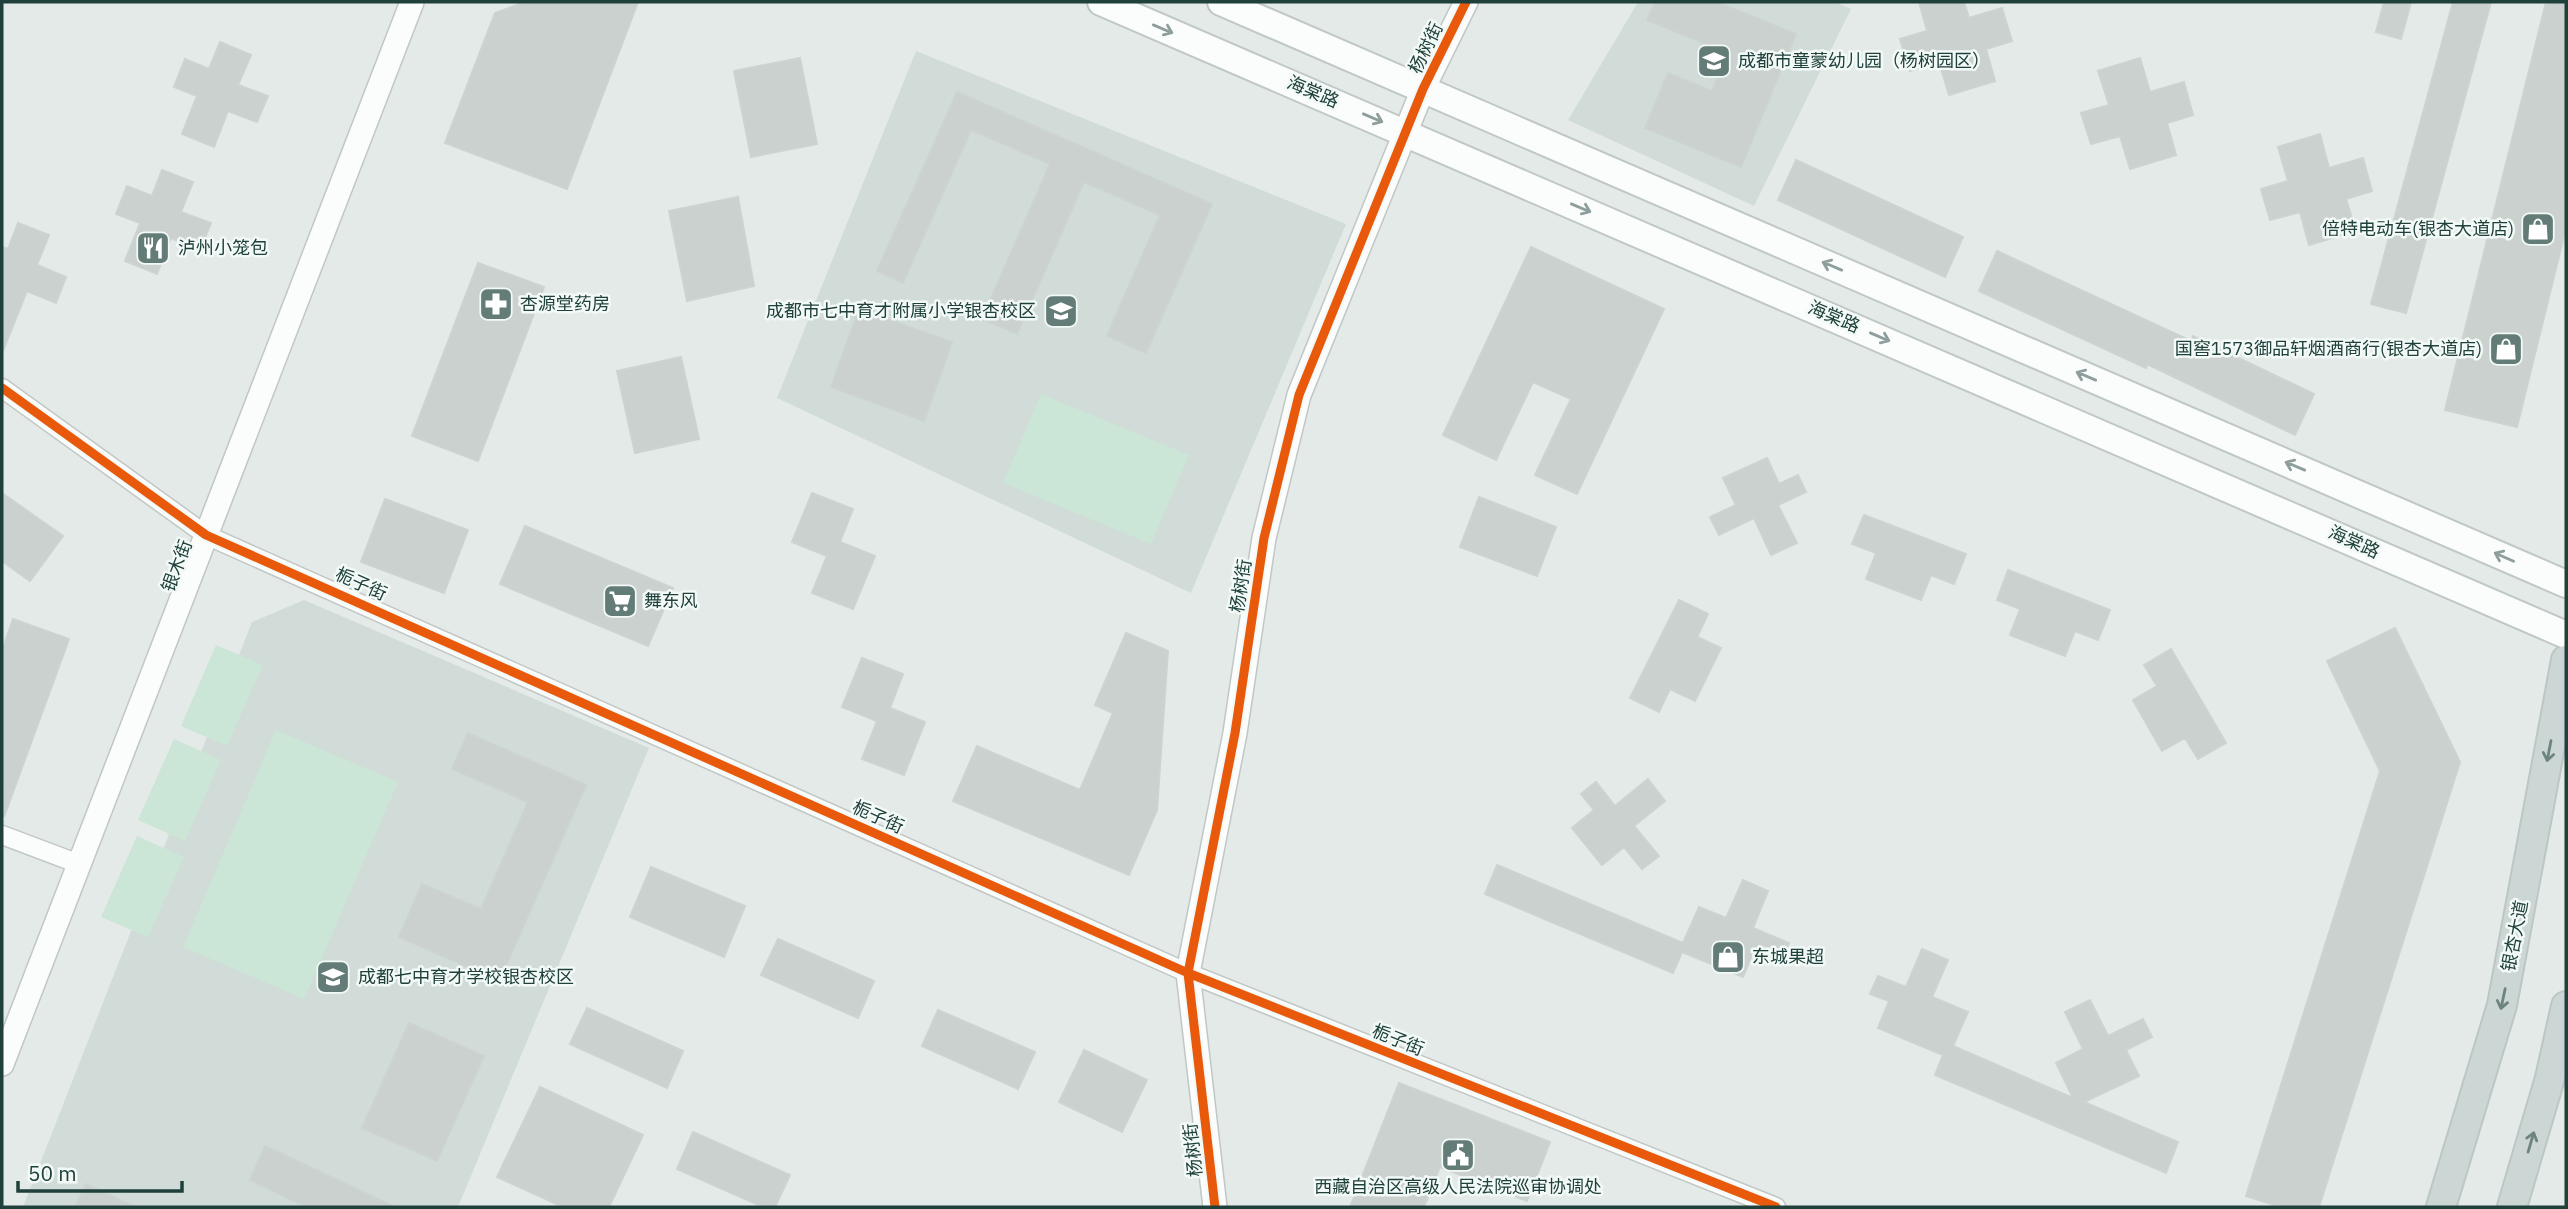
<svg xmlns="http://www.w3.org/2000/svg" width="2568" height="1209" viewBox="0 0 2568 1209" font-family="'IBM Plex Sans','Noto Sans SC',sans-serif">
  <rect width="100%" height="100%" fill="#e4eae8"/>
  <path fill="#d1dcd8" d="M1638,2h197l16,7 -97,197 -186,-86z
    M916,51l430,173 -155,369 -414,-195z
    M304,600l345,148 -191,459h-435l229,-585z"/>
  <path fill="#cbe5d6" d="M1041,394l148,61 -38,89 -148,-61z
    M216,645l47,20 -36,81 -46,-20z
    M276,730l122,52 -94,217 -121,-52z
    M174,739l47,21 -36,81 -47,-21z
    M137,836l47,21 -36,80 -47,-20z"/>
  <path fill="#cad1cf" stroke="#ccd3d1" stroke-width="2" d="M525,2h113l-71,187 -122,-46 50,-130z
    M1655,2h62l79,32 -55,133 -96,-39 23,-55 44,18 16,-38 -81,-33z
    M1919,2h45l5,16 33,-10 10,33 -26,8 9,32 -46,14 -10,-33 -29,9 -10,-32 27,-8z
    M2384,2h27l-10,37 -25,-7z
    M2453,2h38l-85,311 -35,-9z
    M2546,2h20v226l-49,199 -72,-17z
    M220,42l31,13 -13,30 30,11 -11,26 -29,-11 -14,36 -32,-13 15,-38 -23,-9 11,-28 24,10z
    M800,58l17,86 -66,13 -17,-86z
    M2140,58l10,34 34,-10 9,33 -26,8 9,32 -46,14 -10,-33 -29,8 -10,-31 28,-8 -11,-34z
    M957,92l255,112 -66,149 -39,-17 53,-121 -76,-33 -67,152 -35,-15 68,-155 -79,-34 -68,153 -26,-12z
    M2320,134l9,34 34,-10 9,33 -26,8 10,32 -47,14 -9,-33 -30,8 -9,-31 27,-8 -10,-34z
    M1796,160l167,77 -18,40 -167,-77z
    M162,170l31,12 -12,30 30,11 -11,27 -29,-12 -14,36 -32,-13 15,-38 -24,-9 11,-28 25,10z
    M738,197l16,89 -67,15 -18,-90z
    M18,223l31,12 -12,30 29,12 -10,26 -29,-12 -24,60 -1,-104 6,2z
    M1531,247l133,62 -87,185 -42,-19 36,-76 -38,-17 -37,78 -53,-25z
    M1997,251l194,90 2,-5 121,58 -19,41 -148,-71 -1,4 -167,-77z
    M478,263l66,24 -66,174 -66,-25z
    M859,309l93,33 -28,79 -93,-34z
    M681,357l18,82 -64,14 -18,-82z
    M1767,458l12,26 19,-9 8,17 -28,13 19,38 -26,12 -17,-37 -35,17 -9,-18 26,-12 -13,-27z
    M2,493l61,43 -33,45 -28,-20z
    M812,493l41,16 -13,33 35,14 -22,53 -41,-16 15,-37 -35,-14z
    M1479,497l77,30 -19,49 -77,-29z
    M385,499l83,31 -24,63 -83,-31z
    M1864,515l102,39 -12,30 -23,-9 -10,25 -55,-21 10,-26 -24,-9z
    M525,526l148,62 -25,58 -148,-62z
    M2008,570l102,40 -12,30 -23,-9 -10,25 -55,-21 10,-26 -23,-9z
    M1679,600l29,14 -11,23 24,11 -26,53 -25,-12 -11,23 -29,-14z
    M13,619l56,20 -65,178 -2,-166z
    M2395,628l65,134 -141,445h-38l-35,-11 134,-425 -53,-110z
    M1126,633l42,18 -11,159 -28,65 -176,-74 24,-55 103,44 33,-77 -18,-8z
    M2171,649l55,94 -28,16 -13,-21 -23,13 -29,-51 24,-14 -13,-21z
    M862,658l41,16 -13,34 35,14 -21,53 -42,-16 15,-38 -35,-14z
    M468,733l118,52 -87,196 -100,-44 23,-53 59,25 47,-107 -76,-33z
    M1648,779l17,22 -31,25 25,30 -17,13 -18,-22 -22,18 -30,-37 22,-18 -13,-16 15,-12 19,24z
    M1497,865l186,78 16,-36 27,11 17,-38 25,11 -15,37 36,15 -8,19 -27,-12 -11,27 -61,-25 -9,21 -188,-79z
    M651,867l94,39 -21,51 -94,-40z
    M778,939l96,42 -16,37 -97,-43z
    M1922,949l26,11 -16,37 36,15 -15,34 120,52 -17,-35 27,-14 -18,-37 25,-12 18,36 35,-17 9,18 -26,13 13,26 -55,26 94,40 -12,31 -231,-98 8,-20 -65,-27 11,-27 -19,-7 8,-18 28,11z
    M587,1008l96,43 -16,37 -97,-44z
    M938,1010l97,42 -17,37 -96,-43z
    M409,1023l75,33 -47,105 -75,-33z
    M1084,1050l63,30 -25,52 -63,-30z
    M1399,1083l151,59 -23,59 -87,-34 -16,40h-74z
    M540,1087l103,48 -34,72h-46l-66,-30z
    M693,1132l97,43 -15,32h-12l-86,-38z
    M265,1146l130,61h-89l-56,-27z
    M86,1184l49,23h-60z"/>
  <g fill="none" stroke-linecap="round" stroke-linejoin="round">
    <g stroke="#c1c7c5" stroke-width="21">
      <path id="minor" d="M2,388l204,147 982,438 588,234
        M2,835l77,29"/>
    </g>
    <g stroke="#c1c7c5" stroke-width="26">
      <path id="tertiary" d="M2,1064l410,-1062
        M1215,1207l-27,-234 47,-240 29,-195 35,-143 124,-306 43,-87"/>
    </g>
    <g stroke="#bfc8c6" stroke-width="30">
      <path id="secondary" d="M1101,2l1465,633
        M1221,2l1345,582"/>
    </g>
    <g stroke="#bcc7c5" stroke-width="32">
      <path id="primary" d="M2441,1207l61,-202 64,-345
        M2512,1207l38,-129 16,-72"/>
    </g>
    <use href="#minor" stroke="#fbfcfc" stroke-width="18"/>
    <use href="#tertiary" stroke="#fbfcfc" stroke-width="23"/>
    <use href="#secondary" stroke="#fbfcfc" stroke-width="26"/>
    <use href="#primary" stroke="#ccd6d5" stroke-width="28"/>
    <g stroke="#f2f9f6" stroke-width="13">
      <path id="cycleway" d="M2,388l204,147 982,438 588,234
        M1215,1207l-27,-234 47,-240 29,-195 35,-143 124,-306 43,-87"/>
    </g>
    <use href="#cycleway" stroke="#e8590c" stroke-width="9"/>
  </g>
  <defs><path id="oneway-shaft" d="M-6 0H5M1.5-3L5.5 0L1.5 3" fill="none" stroke-width="1.6" stroke-linecap="round" stroke-linejoin="round" transform="scale(1.75)"/></defs>
  <g stroke="#8d9e9c">
    <use href="#oneway-shaft" transform="translate(1163 29) rotate(23)"/>
    <use href="#oneway-shaft" transform="translate(1373 118) rotate(23)"/>
    <use href="#oneway-shaft" transform="translate(1581 208) rotate(23)"/>
    <use href="#oneway-shaft" transform="translate(1832 266) rotate(-157)"/>
    <use href="#oneway-shaft" transform="translate(1880 337) rotate(23)"/>
    <use href="#oneway-shaft" transform="translate(2086 376) rotate(-157)"/>
    <use href="#oneway-shaft" transform="translate(2295 466) rotate(-157)"/>
    <use href="#oneway-shaft" transform="translate(2504 557) rotate(-156)"/>
  </g>
  <g stroke="#6d8480">
    <use href="#oneway-shaft" transform="translate(2549 751) rotate(101)"/>
    <use href="#oneway-shaft" transform="translate(2503 999) rotate(102)"/>
    <use href="#oneway-shaft" transform="translate(2531 1142) rotate(-74)"/>
  </g>
  <defs>
    <g id="school-square" transform="scale(1.75)"><rect x="-9" y="-9" width="18" height="18" rx="4" fill="#647c78" stroke="#f2f9f6"/><path d="M0-5L7-2L0 1L-7-2ZM-4 1L0 2.5L4 1V4Q0 6-4 4Z" fill="#fff"/></g>
    <g id="shop-square" transform="scale(1.75)"><rect x="-9" y="-9" width="18" height="18" rx="4" fill="#647c78" stroke="#f2f9f6"/><path d="M-5-2.5h2.3a2.7 3.5 0 0 1 5.4 0H5L5.5 6h-11ZM-1.5-2.5h3a1.5 2.3 0 0 0-3 0Z" fill="#fff"/></g>
    <g id="restaurant-square" transform="scale(1.75)"><rect x="-9" y="-9" width="18" height="18" rx="4" fill="#647c78" stroke="#f2f9f6"/><path d="M-5-6h1v4h1v-4h1v4h1v-4h1v5L-1.5 .5V6h-2V.5L-5-1ZM5-6V6H3V1.5H1.5Q1.5-4 5-6Z" fill="#fff"/></g>
    <g id="pharmacy-square" transform="scale(1.75)"><rect x="-9" y="-9" width="18" height="18" rx="4" fill="#647c78" stroke="#f2f9f6"/><path d="M-2-6h4v4h4v4h-4v4h-4v-4h-4v-4h4Z" fill="#fff"/></g>
    <g id="supermarket-square" transform="scale(1.75)"><rect x="-9" y="-9" width="18" height="18" rx="4" fill="#647c78" stroke="#f2f9f6"/><path d="M-6-5.5h2.5l.6 2H6L4.5 2H-2.5L-4.4-4H-6ZM-1.5 3.2a1.3 1.3 0 1 0 .1 0ZM3 3.2a1.3 1.3 0 1 0 .1 0Z" fill="#fff"/></g>
    <g id="civic-square" transform="scale(1.75)"><rect x="-9" y="-9" width="18" height="18" rx="4" fill="#647c78" stroke="#f2f9f6"/><path d="M-.6-6.5H3V-4.5H.6V-3L4-1V1h2V6H-6V1h2V-1L-.6-3ZM-1.2 2.5V6h2.4V2.5Z" fill="#fff"/></g>
  </defs>
  <g fill-rule="evenodd">
    <use href="#school-square" x="1714" y="61"/>
    <use href="#shop-square" x="2538" y="229"/>
    <use href="#restaurant-square" x="153" y="248"/>
    <use href="#pharmacy-square" x="496" y="304"/>
    <use href="#school-square" x="1061" y="311"/>
    <use href="#shop-square" x="2506" y="349"/>
    <use href="#supermarket-square" x="620" y="601"/>
    <use href="#shop-square" x="1728" y="957"/>
    <use href="#school-square" x="333" y="977"/>
    <use href="#civic-square" x="1458" y="1155"/>
  </g>
  <g text-anchor="middle" stroke-width="5" stroke-linejoin="round" paint-order="stroke">
    <g font-size="18" fill="#1f403b" stroke="#f2f9f6">
      <text transform="translate(1426 48) rotate(-64)" y="6">杨树街</text>
      <text transform="translate(1313 92) rotate(23)" y="6">海棠路</text>
      <text transform="translate(1834 317) rotate(23)" y="6">海棠路</text>
      <text transform="translate(2354 542) rotate(24)" y="6">海棠路</text>
      <text transform="translate(177 566) rotate(-69)" y="6">银木街</text>
      <text transform="translate(361 584) rotate(24)" y="6">栀子街</text>
      <text transform="translate(1241 586) rotate(-81)" y="6">杨树街</text>
      <text transform="translate(878 817) rotate(24)" y="6">栀子街</text>
      <text transform="translate(2515 936) rotate(-79)" y="6">银杏大道</text>
      <text transform="translate(1398 1040) rotate(22)" y="6">栀子街</text>
      <text transform="translate(1193 1150) rotate(-96)" y="6">杨树街</text>
    </g>
    <g font-size="18" fill="#1f403b" stroke="#f2f9f6" text-anchor="start">
      <text x="1738" y="67">成都市童蒙幼儿园（杨树园区）</text>
      <text x="2514" y="235" text-anchor="end">倍特电动车(银杏大道店)</text>
      <text x="178" y="254">泸州小笼包</text>
      <text x="520" y="310">杏源堂药房</text>
      <text x="1036" y="317" text-anchor="end">成都市七中育才附属小学银杏校区</text>
      <text x="2482" y="355" text-anchor="end">国窖1573御品轩烟酒商行(银杏大道店)</text>
      <text x="644" y="607">舞东风</text>
      <text x="1752" y="963">东城果超</text>
      <text x="358" y="983">成都七中育才学校银杏校区</text>
      <text x="1458" y="1193" text-anchor="middle">西藏自治区高级人民法院巡审协调处</text>
    </g>
  </g>
  <rect width="2568" height="1209" fill="none" stroke="#1f403b" stroke-width="7"/>
  <path d="M18 1181v10h164v-10" fill="none" stroke="#1f403b" stroke-width="3.5"/>
  <text x="28" y="1181" font-size="21" fill="#1f403b" stroke="#f2f9f6" stroke-width="5" paint-order="stroke">50 m</text>
</svg>
